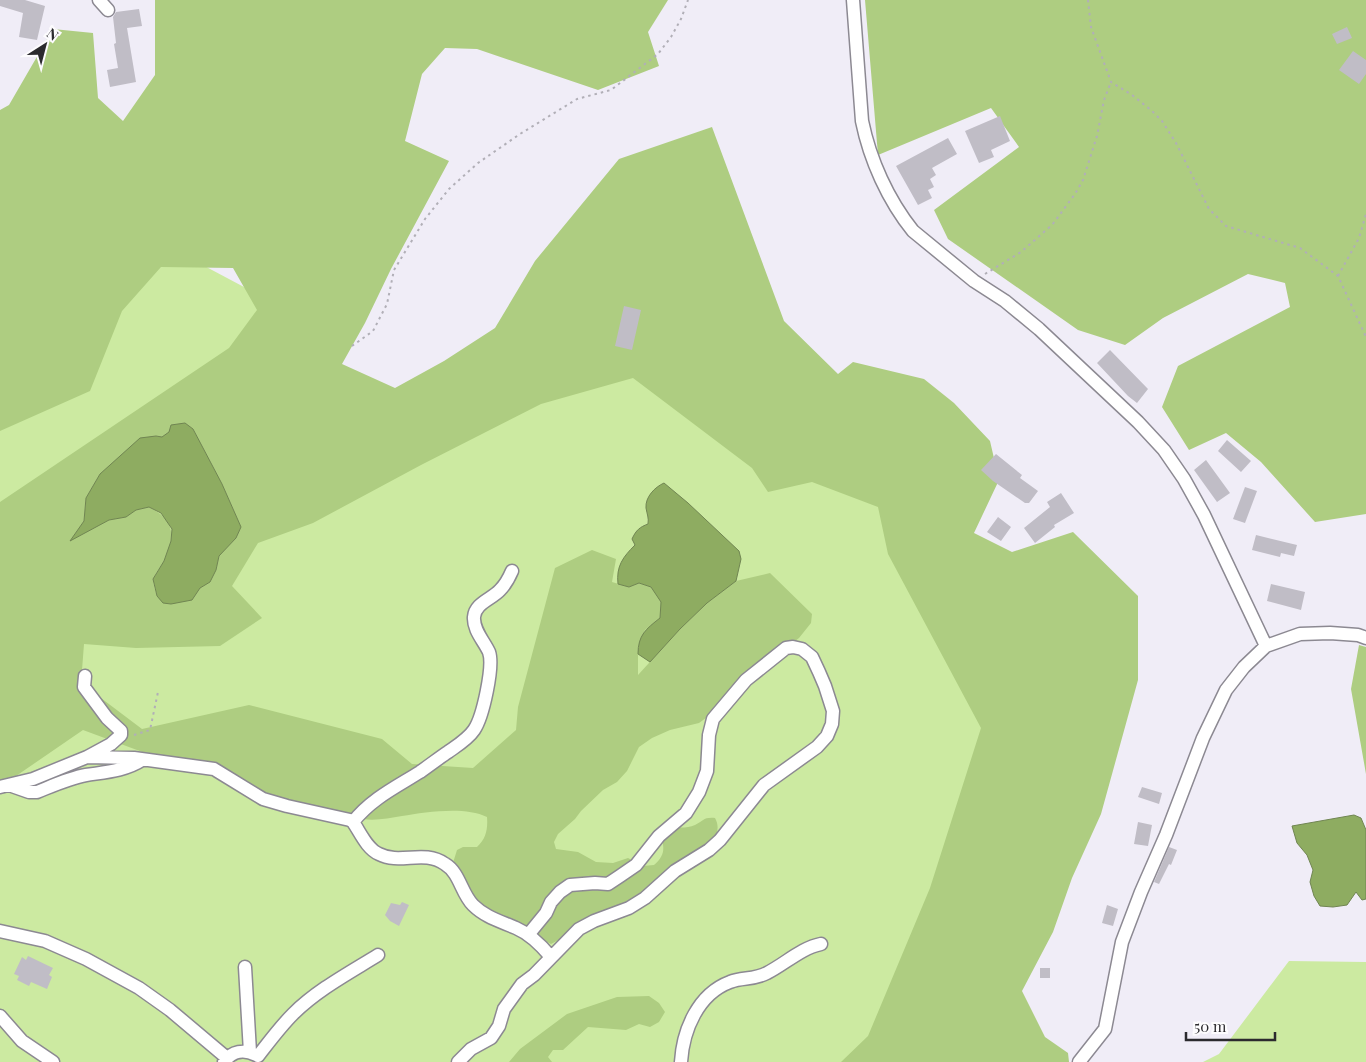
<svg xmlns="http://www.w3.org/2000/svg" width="1366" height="1062" viewBox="0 0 1366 1062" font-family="'Playfair Display',serif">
  <rect width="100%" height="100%" fill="#f0edf7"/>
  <path fill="#cceaa1" d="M180,253l64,34 27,31 124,90 252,-151 319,313 104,73 -61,395 13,24h-1022v-734z
    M1289,961l77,1v100h-163l16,-8z"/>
  <path fill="#aecd81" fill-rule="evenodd" d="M155,0h513l-20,32 11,34 -61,24 -121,-41 -32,-1 -23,26 -17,67 44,20 -58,108 -26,54 -23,41 53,24 49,-27 51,-33 40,-67 84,-102 93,-32 72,194 54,53 15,-12 71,17 30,24 36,38 9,39 -25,53 38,19 61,-20 65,64v84l-37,134 -29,64 -19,54 -31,59 23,46 23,16 1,9h-228l27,-26 62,-148 51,-160 -93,-174 -10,-47 -66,-25 -44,10 -16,-24 -119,-90 -92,26 -120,61 -108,58 -55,20 -26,43 30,32 -42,28 -84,2 -52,-4 -3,39 61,46 107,-24 133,34 30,25 61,4 43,-38 2,-23 37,-139 37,-18 24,9 -4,23 17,5 10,-4 12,4 10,15 -1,16 -15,12 -7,16v29l42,-46 27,-26 29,-22 34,-8 42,41 -1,9 -12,15 -45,35 -44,42 -11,8 -29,7 -18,8 -13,9 -12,24 -10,11 -14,8 -22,21 -6,8 -17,15 -4,8 2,7 22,3 18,10 17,1 15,-5 15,8 11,-1c9,-8 11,-14 8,-26l11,-12c7,1 15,1 22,-2 9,-4 8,-8 20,-7 5,9 2,16 -2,25l-90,63 -72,38 -13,-7c-4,-14 -29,-15 -40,-22 -21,-12 -33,-30 -46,-49l5,-16 6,-3h14c9,-8 11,-18 10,-30 -22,-11 -61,-5 -85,-1 -13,2 -26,5 -39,3l-3,-12 -11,9 -53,-12 -42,-14 -10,-11 -80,-19 -81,-30 -83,57v-285l229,-154 28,-38 -24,-42 -72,-1 -39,44 -32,80 -90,40v-321l9,-5 44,-76 40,4 5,65 25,23 32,-46zM185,423l8,6 29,55 19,43 -5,11 -17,18 -3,14 -6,12 -10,6 -8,12 -9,1 -26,-4c-1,-6 -5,-14 -3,-19 2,-6 7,-12 10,-17 12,-25 11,-41 -15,-54l-13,3 -10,7 -17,3 -38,20 13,-19 2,-23 14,-24 21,-17 35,-21 6,1z
    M865,0h501v514l-51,8 -54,-60 -35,-29 -37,17 -27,-43 16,-41 112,-59 -5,-24 -37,-9 -85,44 -38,27 -47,-15 -130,-91 -14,-29 85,-63 -28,-39 -113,47z
    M1359,645l7,2v127l-15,-85z
    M649,996l10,7 6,9 -6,10 -9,5 -11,-3 -13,6 -38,-3 -25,23h-10l-5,7 4,5h-43l11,-13 47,-35 50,-17z"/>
  <path fill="#8eac61" stroke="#708552" d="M185,423l8,6 29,55 19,43 -5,11 -17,18 -3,14 -6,12 -10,6 -8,12 -21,4 -8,-1 -6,-7 -4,-17 11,-18 7,-20 1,-12 -11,-16 -12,-6 -13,3 -10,7 -17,3 -39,21 14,-20 2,-23 14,-24 40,-36 16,-2 6,1 7,-5 2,-7z
    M664,483l24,20 51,48 2,8 -5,22 -29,22 -27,26 -30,33 -12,-8c0,-19 8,-25 22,-36l1,-16 -10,-15 -12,-4 -10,4 -11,-3c-2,-18 5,-27 17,-39l-3,-6c4,-9 8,-12 16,-15 1,-6 -1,-10 -2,-16 -1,-11 9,-21 18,-25z
    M1354,815l7,3 5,12v69l-4,1 -6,-8 -9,13 -14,2 -13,-1 -6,-10 -4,-14 3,-12 -6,-15 -10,-12 -5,-17z"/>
  <path fill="#c0bdc6" d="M0,0h25l20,6 -8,34 -18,-3 4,-24 -23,-7z
    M139,9l3,17 -15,2 9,54 -26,5 -3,-17 11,-2 -4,-24 2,-1 -3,-26 3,-5z
    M1347,27l5,11 -15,6 -5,-10z
    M1353,51l13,9v14l-7,10 -20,-14z
    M1000,116l10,25 -19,9 3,7 -15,6 -14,-32z
    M948,138l9,16 -25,14 4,7 -6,4 4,8 -6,3 4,8 -14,7 -22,-39z
    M624,306l17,4 -9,40 -17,-4z
    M1110,350l38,39 -11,14 -9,-7 -31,-33z
    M1227,440l24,21 -10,11 -23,-21z
    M996,454l26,21 -2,3 18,13 -9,12h-4l-32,-22 -12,-11z
    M1206,460l24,33 -13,9 -23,-32z
    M1245,487l12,4 -12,32 -12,-4z
    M1061,493l13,20 -20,12 1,2 -20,16 -11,-15 26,-21 -3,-5z
    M998,517l13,10 -10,14 -14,-9z
    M1256,535l41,10 -3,11 -13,-3 -1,4 -28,-7z
    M1271,584l34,8 -4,18 -34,-9z
    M1142,787l20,6 -3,11 -21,-7z
    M1138,822l14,3 -4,21 -14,-2z
    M1169,847l8,3 -6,15 -2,-1 -10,20 -5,-2z
    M402,902l7,3 -10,21 -9,-5 -5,-6 6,-12 9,2z
    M1107,905l11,4 -5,17 -11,-3z
    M28,956l25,12 -4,7 3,2 -5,12 -16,-7 -2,4 -12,-6 2,-4 -5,-2 8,-17 4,3z
    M1040,968h10v10h-10z"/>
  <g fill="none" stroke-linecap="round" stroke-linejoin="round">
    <g stroke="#8c8992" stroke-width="15">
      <path id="minor" d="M99,0l9,10
        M853,0l9,121c8,39 26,79 51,110l61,50 31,20 34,28 99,93 26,28 20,29 20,36 62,131
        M85,676l-1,11 23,31 14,13v4l-10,9 -24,13
        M9,785l20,7h8c15,-6 32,-14 49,-17 19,-3 39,-4 56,-15
        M0,787l33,-8 54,-22 47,1 80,11 49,30 24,7 63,14 3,2c7,10 14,27 26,32 21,11 45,-5 66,10 15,9 16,29 28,41 12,12 27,16 43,23 14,6 25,17 35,29
        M353,822c18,-23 43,-35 67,-50 10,-7 19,-14 28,-20 10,-7 20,-13 26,-22 9,-13 20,-64 15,-78 -5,-11 -16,-22 -15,-35 1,-14 18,-18 26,-27 5,-5 9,-12 12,-19
        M0,931l45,10 41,18 53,29 31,22 57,48
        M245,967l5,85
        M0,1016l22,25 31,21
        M258,1056c11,-14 22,-29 35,-42 24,-24 56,-41 85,-59
        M224,1062c8,-11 20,-13 32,-7
        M458,1062l13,-13 20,-11 8,-12 5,-17 18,-25 12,-9 45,-46 15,-8 35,-13 16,-10 30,-27 34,-21 11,-10 44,-55 53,-38 10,-11 5,-12 1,-13 -8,-25 -6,-14 -7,-15 -10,-8 -9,-2 -7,1 -40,32 -33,39 -4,16 -2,36 -8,21 -13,21 -27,23 -23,29 -16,11 -12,8 -13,-1 -25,2 -10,7 -9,10 -5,11 -18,22
        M681,1062c2,-32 17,-68 49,-80 12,-5 24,-2 37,-9 18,-9 34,-25 54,-29
        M1079,1062l26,-33 17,-87 19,-50 25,-57 37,-97 23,-48 18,-23 22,-21 34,-12 30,-1 28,2 8,3"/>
    </g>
    <path stroke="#b1afb7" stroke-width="2" stroke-dasharray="2.5 4" stroke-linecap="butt" d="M1088,0l3,27 20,55 21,13 19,15 11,11 14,22 33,66 17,17 74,22 38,28 28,61
      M985,274l36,-22 31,-27 23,-31 8,-14 14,-44 7,-36 7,-18
      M1338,276l21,-38 7,-24
      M352,346l21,-15 14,-27 7,-34 31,-51 24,-30 29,-26 42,-29 57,-35 34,-9 47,-36 13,-17 10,-18 7,-19
      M134,735l16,-5 8,-38"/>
    <use href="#minor" stroke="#fff" stroke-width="12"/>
  </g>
  <g transform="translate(45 45) rotate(36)" stroke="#fdfcfe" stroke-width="4" paint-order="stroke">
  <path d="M0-4L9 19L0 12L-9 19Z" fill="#2b2a2e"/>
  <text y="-8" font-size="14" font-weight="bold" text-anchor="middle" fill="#2b2a2e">N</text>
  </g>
  <path d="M1186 1032v8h89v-8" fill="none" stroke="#2b2a2e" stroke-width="2.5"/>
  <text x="1194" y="1032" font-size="15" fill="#2b2a2e" stroke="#fdfcfe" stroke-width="4" paint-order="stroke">50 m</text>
</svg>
